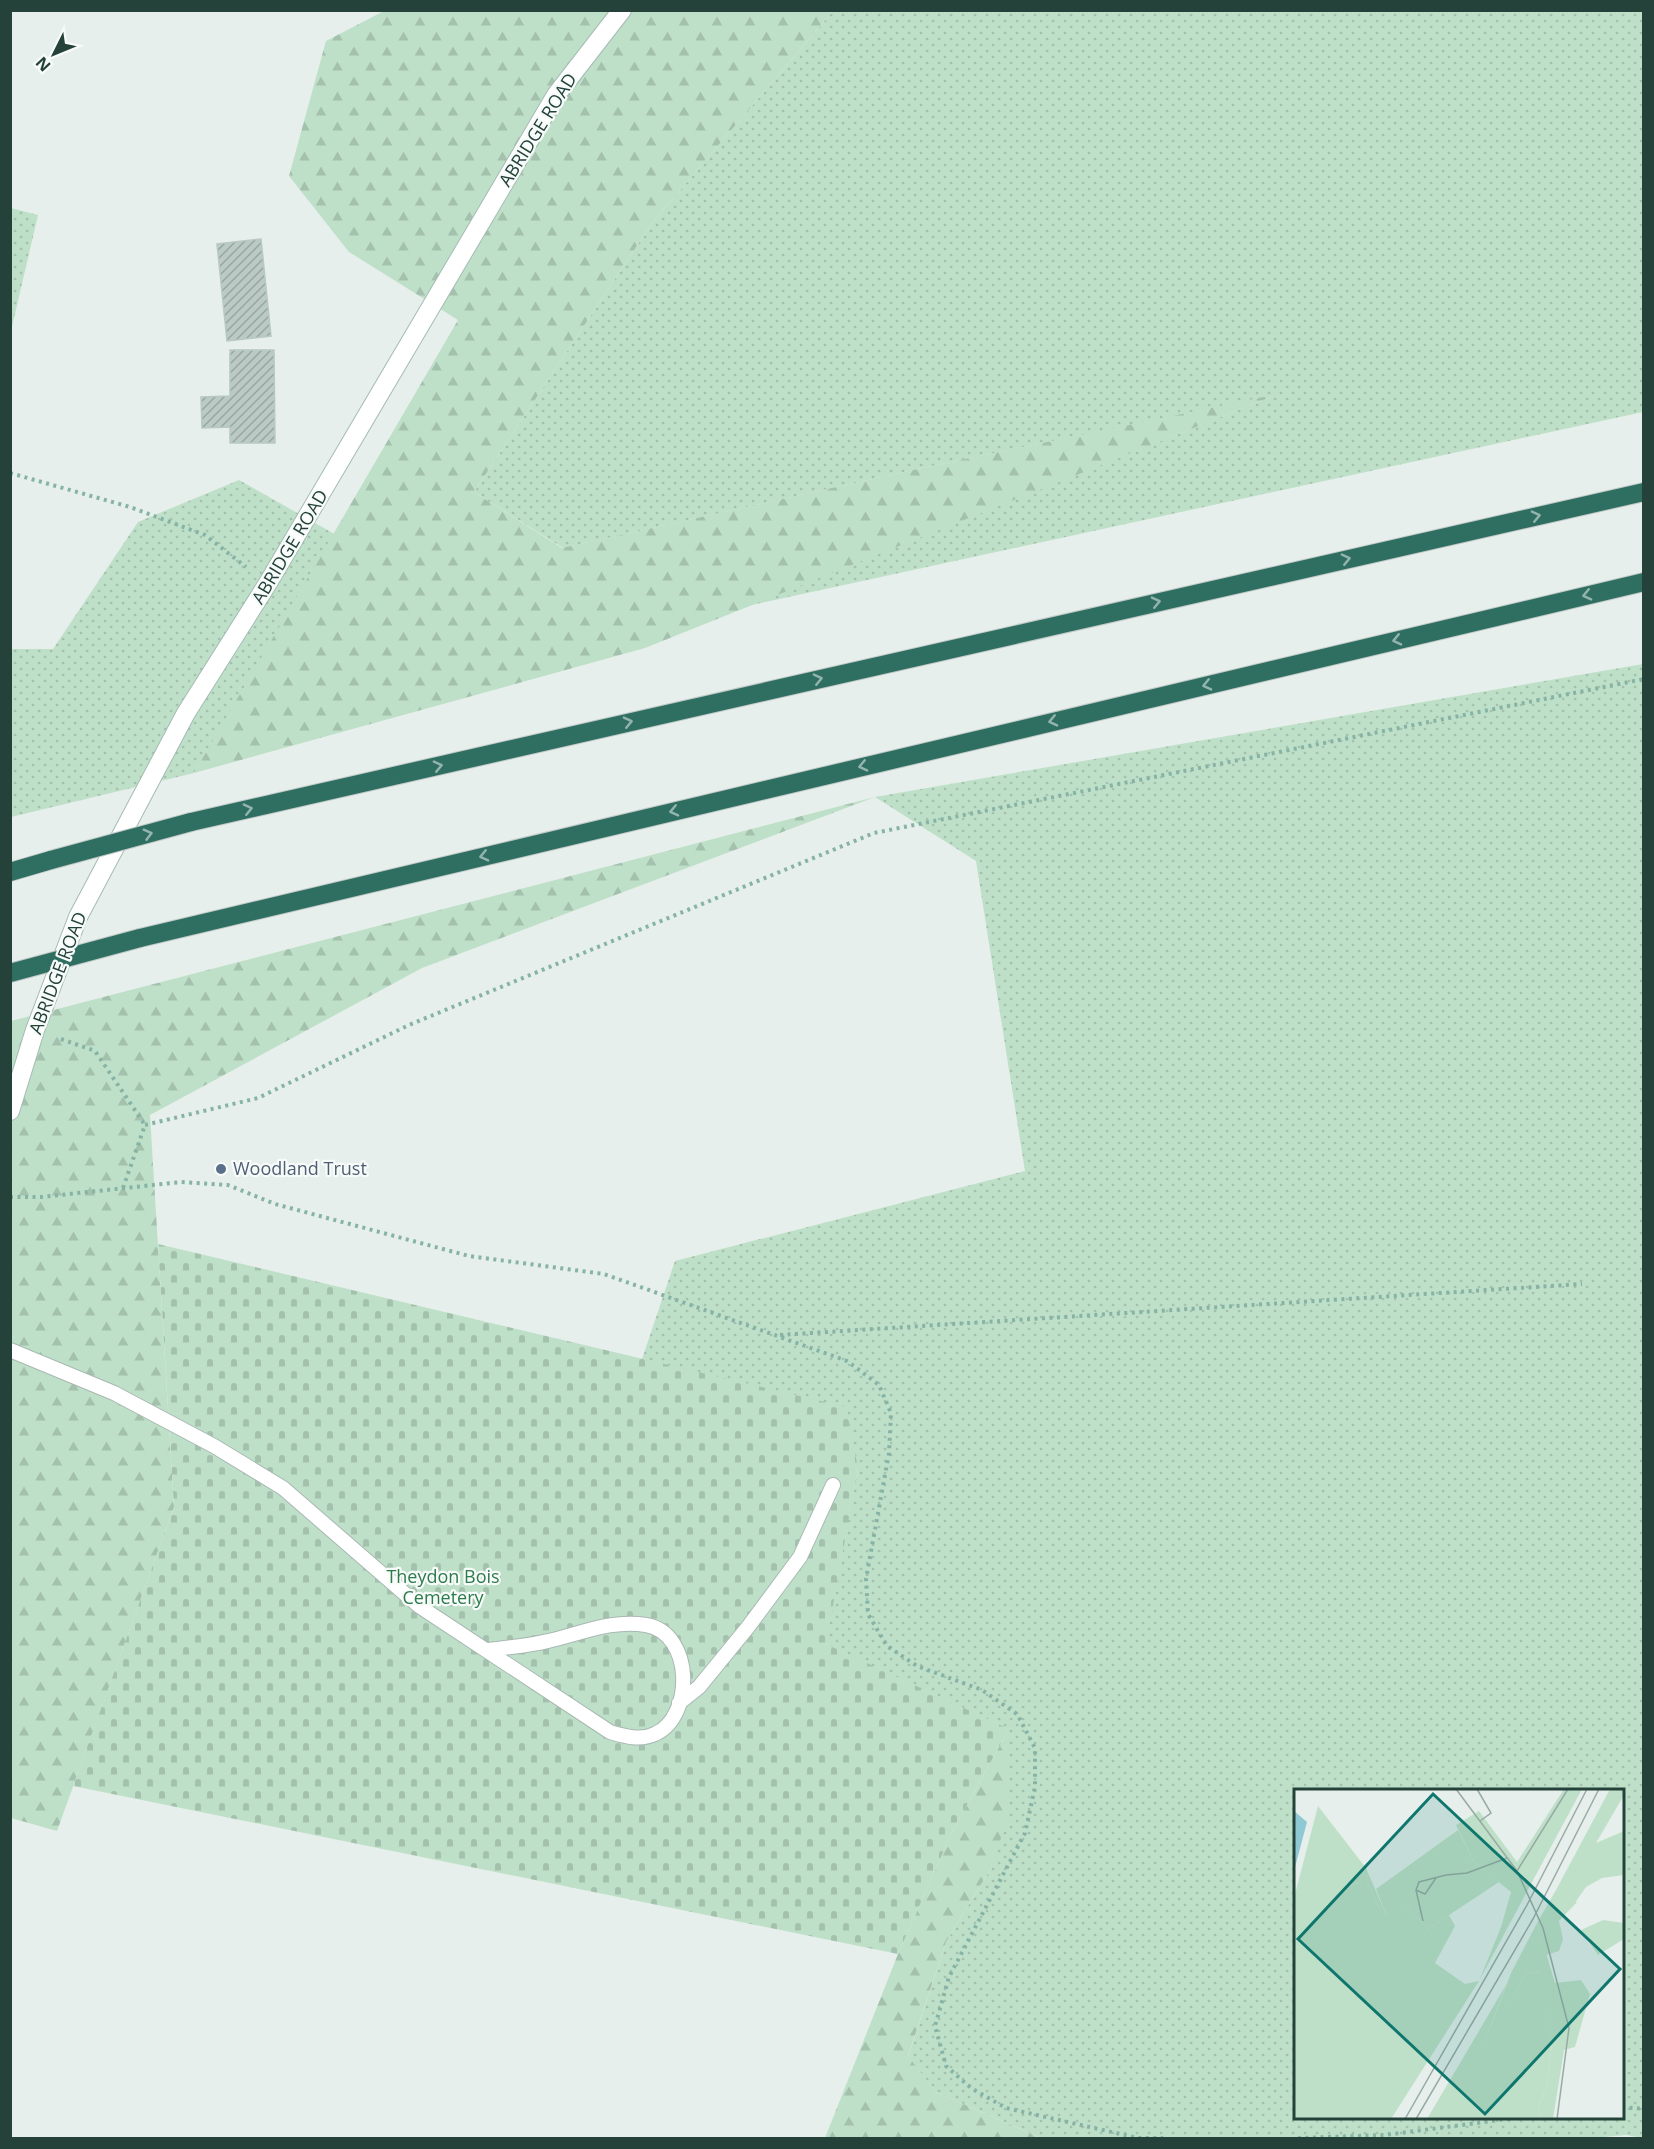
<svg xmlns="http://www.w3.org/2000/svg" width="1654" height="2149" viewBox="0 0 1654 2149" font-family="'Open Sans',sans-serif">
  <defs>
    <pattern id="green-dots" width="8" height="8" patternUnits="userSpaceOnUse" patternTransform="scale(1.5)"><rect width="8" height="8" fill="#bfe0c8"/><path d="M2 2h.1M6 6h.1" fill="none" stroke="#a4c1ad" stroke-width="1.8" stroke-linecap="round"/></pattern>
    <pattern id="forest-firs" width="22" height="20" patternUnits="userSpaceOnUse" patternTransform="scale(1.5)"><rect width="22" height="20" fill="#bfe0c8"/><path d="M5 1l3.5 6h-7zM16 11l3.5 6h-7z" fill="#a4c1ad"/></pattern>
    <pattern id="cemetery-stones" width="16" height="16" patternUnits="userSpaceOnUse" patternTransform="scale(1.5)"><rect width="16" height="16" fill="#bfe0c8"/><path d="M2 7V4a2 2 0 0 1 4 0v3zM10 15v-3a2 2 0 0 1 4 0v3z" fill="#a4c1ad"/></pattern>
    <pattern id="building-hatch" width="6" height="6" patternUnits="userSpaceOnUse" patternTransform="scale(1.5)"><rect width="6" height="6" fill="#bbcac4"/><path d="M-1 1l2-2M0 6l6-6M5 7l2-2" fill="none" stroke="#98a6a0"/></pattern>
  </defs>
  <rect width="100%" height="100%" fill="#e6efeb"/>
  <path fill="url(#green-dots)" fill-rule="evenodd" d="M833,11h810v401l-896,194 526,-210 -351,72 -359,80 -89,-56 178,-269z
    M11,208l27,7 -27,116 -1,-123z
    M239,480l99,56 -144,237 -183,44 -1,-168h43l85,-127z
    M1643,664v1474l-17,-3 -32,3h-553l-105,-46 -28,-35 38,-115 45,-74 17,-139 -183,-85 33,-176 -216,-109 33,-98 350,-90 -49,-310 -101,-64zM1296,1790h326v328h-326z"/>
  <path fill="url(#forest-firs)" d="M384,11h449l-181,212 -178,269 88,56 360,-80 356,-74 -633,254 -451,125 264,-453 -109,-68 -60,-76 37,-135z
    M875,797l-453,171 -272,147 24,392 -117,324 -46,-13v-797z
    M1009,1729v84l-18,55 -45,74 -38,114 28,36 105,46h-216l73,-184 54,-122z"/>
  <path fill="url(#cemetery-stones)" d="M158,1244l688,163 12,61 -32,176 183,85 -57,103 -54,122 -825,-168 101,-279z"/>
  <path fill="url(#building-hatch)" stroke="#b8c9c2" stroke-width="1.5" d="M261,239l10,97 -44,5 -10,-97z
    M230,350h44l1,93h-45v-16l-28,1 -1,-31 29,-1z"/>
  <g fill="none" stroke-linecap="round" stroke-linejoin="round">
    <g stroke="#a8b8b2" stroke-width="16">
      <path id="service" d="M10,1350l104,43 100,53 69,42 136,118 191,126c14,4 30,9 45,2 39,-17 39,-101 -9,-109 -34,-6 -66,9 -98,16 -20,5 -40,6 -59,9
        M679,1703l20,-16 49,-60 52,-70 33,-72"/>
    </g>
    <g stroke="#a4bbb3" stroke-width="20">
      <path id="secondary" d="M10,1111l25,-81 43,-113 108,-204 82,-130 288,-488 66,-85"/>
    </g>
    <g stroke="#c2cac8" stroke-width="20">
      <path id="motorway" d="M191,822l1453,-330
        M10,872l41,-12
        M140,938l1504,-356"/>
    </g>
    <path stroke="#86b3a5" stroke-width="4" stroke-dasharray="3 4.5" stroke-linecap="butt" d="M10,473l120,34 75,28 41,32
      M61,1039l34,12 50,74
      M145,1125l113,-27 151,-73 465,-192 770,-154
      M123,1188l22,-63
      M10,1197h31l140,-15 47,3 47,19 194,52 135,18 243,87 32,24 12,28 -2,40 -23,126 2,35 19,32 30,20 65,24 35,24 18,34v39l-10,46 -76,144 -14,49 11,40 25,22 35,20 132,30h25
      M780,1335l802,-51
      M1622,2107l22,2
      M1298,2138l87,-3 130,-17"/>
    <use href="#service" stroke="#fff" stroke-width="14"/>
    <use href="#secondary" stroke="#fff" stroke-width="18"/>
    <use href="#motorway" stroke="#2f6f62" stroke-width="18"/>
    <g stroke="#c2cac8" stroke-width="20" stroke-linecap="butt">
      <path id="motorway-bridge" d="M51,860l140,-38
        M10,973l130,-35"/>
    </g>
    <use href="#motorway-bridge" stroke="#2f6f62" stroke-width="18"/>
  </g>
  <defs><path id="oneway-chevron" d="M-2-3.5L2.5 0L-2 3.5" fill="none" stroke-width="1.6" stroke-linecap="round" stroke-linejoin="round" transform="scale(1.5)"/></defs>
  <g stroke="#93b5ae">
    <use href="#oneway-chevron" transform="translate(1536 516) rotate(-13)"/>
    <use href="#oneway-chevron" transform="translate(1346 559) rotate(-13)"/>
    <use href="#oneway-chevron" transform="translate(1587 595) rotate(167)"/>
    <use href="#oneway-chevron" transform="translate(1156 602) rotate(-13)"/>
    <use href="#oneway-chevron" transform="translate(1397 640) rotate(167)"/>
    <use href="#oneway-chevron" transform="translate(818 679) rotate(-13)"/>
    <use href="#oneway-chevron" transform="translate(1207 685) rotate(167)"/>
    <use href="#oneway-chevron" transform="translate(1053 721) rotate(167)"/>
    <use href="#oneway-chevron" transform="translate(628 722) rotate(-13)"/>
    <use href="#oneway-chevron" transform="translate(438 766) rotate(-13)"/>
    <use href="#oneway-chevron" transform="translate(863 766) rotate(167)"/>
    <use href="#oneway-chevron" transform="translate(248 809) rotate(-13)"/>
    <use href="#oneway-chevron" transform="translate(674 811) rotate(167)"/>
    <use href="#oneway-chevron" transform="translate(148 834) rotate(-15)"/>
    <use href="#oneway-chevron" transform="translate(484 856) rotate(167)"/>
  </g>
  <circle fill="#5c6f8a" stroke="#f7fbf9" stroke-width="2" cx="221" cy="1169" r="6"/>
  <g text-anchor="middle" stroke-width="4.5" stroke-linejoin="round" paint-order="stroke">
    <g font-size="18" fill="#24423a" stroke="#f7fbf9">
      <text transform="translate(538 130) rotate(-58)" y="6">ABRIDGE ROAD</text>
      <text transform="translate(290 547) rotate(-59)" y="6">ABRIDGE ROAD</text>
      <text transform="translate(58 973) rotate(-69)" y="6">ABRIDGE ROAD</text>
    </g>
    <g font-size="18" fill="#4e5e75" stroke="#f7fbf9" text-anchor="start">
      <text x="233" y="1175">Woodland Trust</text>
    </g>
    <g font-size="18" fill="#2d7a4b" stroke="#f7fbf9">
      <text x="443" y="1583">Theydon Bois<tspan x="443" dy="21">Cemetery</tspan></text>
    </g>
  </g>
  <g transform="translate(1294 1789)">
    <rect width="330" height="330" fill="#e6efeb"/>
    <path d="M67,92h6l13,29 7,6 22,-8 19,21 21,-14 6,11 -20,37 30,21 14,-3 -88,138h-97v-176l49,-54zM262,101l21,12 -18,19 4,18 -4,12 -13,4 -9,-32zM309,131l21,3v16l-26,16 -17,-25zM245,182l13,72 -5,44 -8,17 2,15h-114l79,-134 -22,59 42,-70z" fill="#bfe0c8"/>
    <path d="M270,0h18l-103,192 22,-54 10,-35 -37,-30 -18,-37 23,-14 38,51zM316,0h14v6l-28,48 28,-12v44l-22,3 -16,9 -12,17 -18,-14zM24,17l48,62 21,49 -7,-7 -13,-29h-6l-18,8 -49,54v-45zM243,134l18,60 26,-3 9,14 -15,53 -11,3 -11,69h-12l-2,-15 8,-17 5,-44 -14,-72 -12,3 -44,75 29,-76z" fill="#bfe0c8"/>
    <path d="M164,41l16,32 25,20 -71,47 -19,-21 -22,9 -11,-28z" fill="#bfe0c8"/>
    <path d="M0,22l13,11 -13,49z" fill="#8ec9d4"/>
    <path fill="none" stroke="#98aaa4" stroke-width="1.5" d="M162,0l61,82 26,57 26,100 -12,91M183,0l14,24 -11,8M223,82l51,-82M142,89l-11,16 -9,-4 3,-8 27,-7 21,-2 40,-15M122,101l7,31M111,330l122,-214 60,-116M122,330l117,-200 66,-130"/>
    <path fill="#0f766e" fill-opacity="0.15" stroke="#0f766e" stroke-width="3" d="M139,5l187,175 -135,145 -187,-175z"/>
    <rect width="330" height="330" fill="none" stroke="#24423a" stroke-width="3"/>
  </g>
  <rect width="1654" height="2149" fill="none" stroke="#24423a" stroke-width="24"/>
  <g transform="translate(54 54) rotate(227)" stroke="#f7fbf9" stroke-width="4.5" paint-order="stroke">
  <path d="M0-4.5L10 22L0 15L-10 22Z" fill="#24423a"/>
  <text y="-9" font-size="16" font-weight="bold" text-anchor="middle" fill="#24423a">N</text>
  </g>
</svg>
